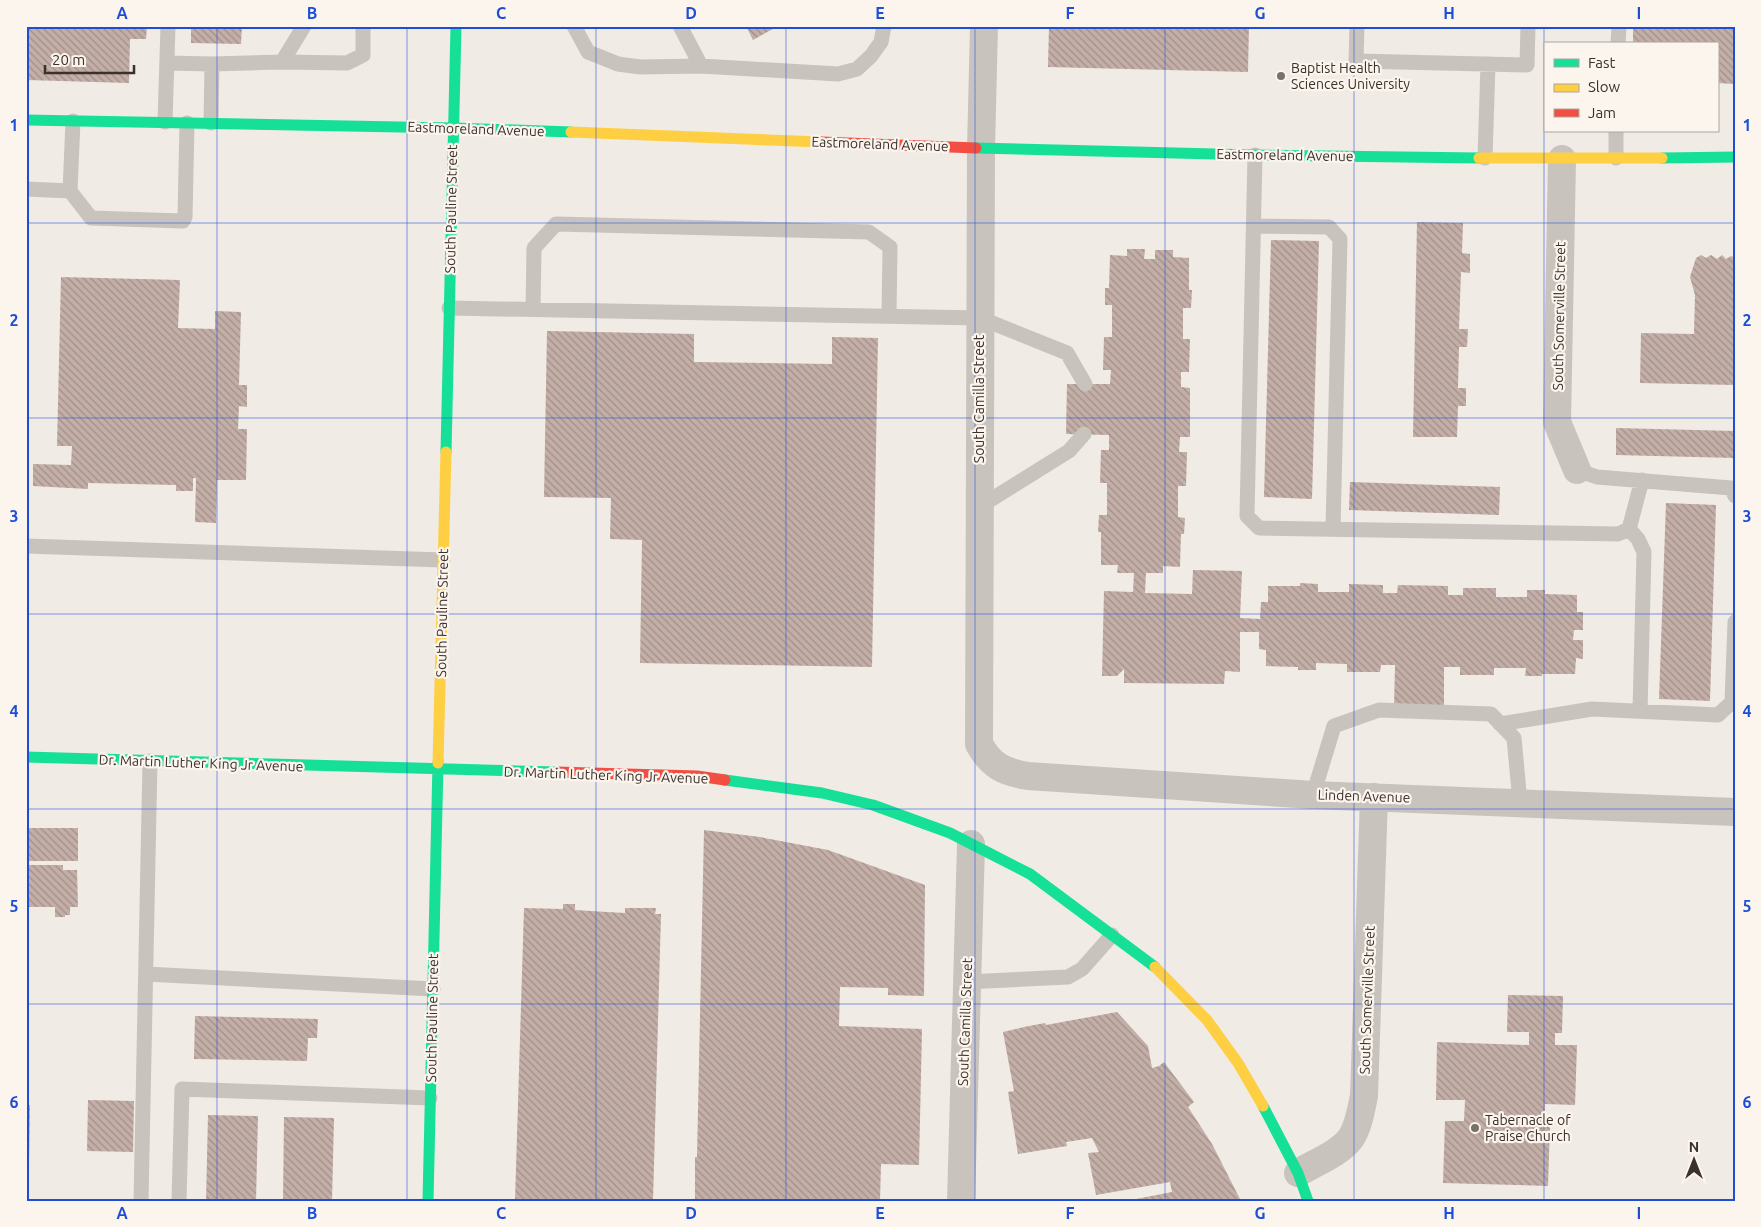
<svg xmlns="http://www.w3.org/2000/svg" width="1761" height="1227" viewBox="0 0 1761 1227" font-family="Ubuntu,sans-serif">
  <defs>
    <pattern id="building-back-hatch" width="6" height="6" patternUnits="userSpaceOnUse" patternTransform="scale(1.25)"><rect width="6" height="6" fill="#c3afa7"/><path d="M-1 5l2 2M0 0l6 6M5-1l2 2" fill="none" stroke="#a08f88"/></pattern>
  </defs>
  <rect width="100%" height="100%" fill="#f0ebe5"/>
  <path fill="url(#building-back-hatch)" d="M26,26h121l-1,13h-16l-1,44 -103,-3z
    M191,26h51l-1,18 -50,-1z
    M746,26h32l-25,14z
    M1049,26h200l-1,46 -200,-5z
    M1650,26h85v58l-18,-1v-39h-84v-15l17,-1z
    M1417,222l46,1 -1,30 8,1v19l-9,-1 -2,57h9l-1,18h-8l-1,41h8v18h-8l-1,31h-44z
    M1271,240l48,1 -7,258 -48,-2z
    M1127,249h18l-1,10h11v-9h18v7l16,1v32h3l-1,18h-8v31h7l-1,33h-8v15l9,1v49h-10l-1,15h8l-1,34h-8v31l7,1 -1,16h-3l-1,33 -17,-1v7h-17l-1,20 47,1 1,-24 49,1 -2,47 20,1 1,-17h7v-16h32v-3l18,1v8h31v-8l34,1v8h14l1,-8 50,1v9h15v-7h33v9h31v-7h18v4l32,1v17h6v18h-9l-1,10h10v19l-7,-1 -1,16h-33v2h-17l1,-8h-32v7h-34v-8h-16v42l-50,-1 1,-43h-14l-1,7h-33v-8l-31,-1v7h-18v-3l-32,-1v-16l-7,-1v-17h-19v40l-15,-1 -1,13 -100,-1v-14l-7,7h-15l2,-85 29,1 1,-19h-17l1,-8h-17v-33h-3l1,-17h8v-32h-7l1,-33h8v-15l-43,-1 1,-50h43l1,-14h-8l1,-33h8v-32h-7v-17h4l1,-33 17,1z
    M1701,255l5,3 5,-3 6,4 5,-4 4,4 5,-3 4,2v127l-95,-2 1,-50 53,1 1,-39 -5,-18 6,-19z
    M61,277l119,3 -2,48 37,1v-18l26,1 -2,73h8v22l-8,-1 -1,23h9l-1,51h-29l-1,43 -21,-1 1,-44h-3v13h-17v-6l-88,-2v6l-55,-3v-22l38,1 1,-19h-15z
    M547,331l147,3v28l138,2v-27l46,1 -6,329 -232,-4 2,-123 -32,-1 1,-41 -67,-1z
    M1616,428l119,3v27l-119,-3z
    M1350,482l150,5 -1,28 -150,-5z
    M1666,503l50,2 -6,196 -51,-2z
    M26,828h52v33h-52z
    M704,830l56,7 68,13 97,35 -1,111 -36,-1v-7l-48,-1 -1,39 83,3 -3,136 -38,-1 -1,37h-185v-44h2z
    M26,865h37v5h14l1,37h-8v8h-5v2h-10v-10h-29z
    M563,904h12v6l32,2 18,1v-5h31l-1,6h6l-8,287h-138l9,-293 39,1z
    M1508,995l55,1 -1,37h-7v12h22l-2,60 -30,-1 -1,20 6,1 -2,61 -105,-3 2,-62h19l1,-21h-29l1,-58 92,3v-13h-22z
    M1117,1012l31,34 4,22 7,-2 5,-4 30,40 -6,5 24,37 29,57h-115l46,-9 -2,-10 -74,13 -8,-42 11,-1 -7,-14 -26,4 1,4 -49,8 -10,-62 6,-1 -11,-59 21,-5 21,-4 1,2z
    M195,1016l123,3 -1,19h-9l-1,23 -113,-2z
    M88,1100l46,1 -1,51 -46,-1z
    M26,1105h4l-1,60h-3z
    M208,1115l50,1 -2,85h-50z
    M284,1117l50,1 -2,83h-49z"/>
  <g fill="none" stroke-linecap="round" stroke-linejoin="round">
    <path stroke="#c9c3be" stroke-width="15" d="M574,26l14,26 30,12 22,3 61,-1
      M680,26l21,40 137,8 19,-5 14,-13 10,-14 3,-16
      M1357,26l-1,35 171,4 1,-39
      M1618,44l1,-18
      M282,62l22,-36
      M167,63l45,1
      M165,122l3,-96
      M211,123l1,-59 70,-2 65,1 16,-8v-29
      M1255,155l-8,361 12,12 359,6 11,-5 13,-49
      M1485,158l3,-94
      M1616,158v-27
      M26,189l44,2 3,-70
      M70,191l21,27 92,3 2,-4 2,-94
      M1254,226l75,1 11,12 -7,290
      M449,308l531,10 87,35 18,31
      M533,309l1,-61 22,-24 313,8 21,15 -1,68
      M1577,470l20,7 134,11 4,8
      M979,507l90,-56 15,-17
      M1629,529l9,10 6,13 -4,159
      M26,546l417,14
      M1500,724l92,-15 126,6 14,-13 3,-80
      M1313,795l21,-69 45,-16 112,4 23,24 6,64
      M146,974l287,15
      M966,982l102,-5 14,-8 30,-34
      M141,1201l9,-440
      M179,1201l3,-112 248,9"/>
    <path stroke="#c9c3be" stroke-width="28" d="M984,26l-3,122 -2,596c12,22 25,28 49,32l285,19 422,17
      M1562,159l-5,263 20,48
      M1298,1173c16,-10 41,-19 53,-35 8,-13 10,-28 13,-42l10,-299
      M961,1201l10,-357"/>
    <path stroke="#16e098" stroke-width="11" d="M26,120l427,8 118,4
      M976,148l279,7 224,3
      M1662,158l73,-1
      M446,452l10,-426
      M26,757l530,15
      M725,780l97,13 51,12 77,28 80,41 125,93
      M1263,1106l35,67 10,28
      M428,1201l10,-438"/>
    <path stroke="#ffcf43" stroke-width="11" d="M571,132l250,10
      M1479,158h183
      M438,763l8,-311
      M1155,967l52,53 31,43 25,43"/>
    <path stroke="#f24e42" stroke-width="11" d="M821,142l155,6
      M556,772l141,4 28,4"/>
  </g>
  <path fill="none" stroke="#1d4ed8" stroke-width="1" stroke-opacity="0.55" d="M217,26v1175M407,26v1175M596,26v1175M786,26v1175M975,26v1175M1165,26v1175M1354,26v1175M1544,26v1175M26,223h1709M26,418h1709M26,614h1709M26,809h1709M26,1004h1709"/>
  <g fill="#7a716c" stroke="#fbf5ee" stroke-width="2">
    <circle cx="1281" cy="76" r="5"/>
    <circle cx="1475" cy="1128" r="5"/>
  </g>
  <g text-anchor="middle" stroke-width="4.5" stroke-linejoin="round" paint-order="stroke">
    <g font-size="14" fill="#3b302b" stroke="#fbf5ee" text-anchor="start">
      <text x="1291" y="73">Baptist Health<tspan x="1291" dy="16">Sciences University</tspan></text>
      <text x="1485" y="1125">Tabernacle of<tspan x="1485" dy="16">Praise Church</tspan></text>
    </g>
    <g font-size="14" fill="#3b302b" stroke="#fbf5ee">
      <text transform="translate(476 129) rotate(2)" y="5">Eastmoreland Avenue</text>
      <text transform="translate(880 144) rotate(2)" y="5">Eastmoreland Avenue</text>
      <text transform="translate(1285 155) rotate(1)" y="5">Eastmoreland Avenue</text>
      <text transform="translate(451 209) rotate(-89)" y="5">South Pauline Street</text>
      <text transform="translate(1559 316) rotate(-89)" y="5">South Somerville Street</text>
      <text transform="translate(979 399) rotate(-90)" y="5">South Camilla Street</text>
      <text transform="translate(442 613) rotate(-89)" y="5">South Pauline Street</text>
      <text transform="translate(201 763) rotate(2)" y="5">Dr. Martin Luther King Jr Avenue</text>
      <text transform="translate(606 775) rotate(2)" y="5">Dr. Martin Luther King Jr Avenue</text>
      <text transform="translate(1364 796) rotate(2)" y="5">Linden Avenue</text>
      <text transform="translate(1367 1000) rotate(-88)" y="5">South Somerville Street</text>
      <text transform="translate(432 1018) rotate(-89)" y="5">South Pauline Street</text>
      <text transform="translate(965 1022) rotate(-88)" y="5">South Camilla Street</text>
    </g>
  </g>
  <rect width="1761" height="1227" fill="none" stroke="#fbf5ee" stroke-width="55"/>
  <rect x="1544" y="42" width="175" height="90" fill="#fbf5ee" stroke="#aea6a0"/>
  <rect x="1554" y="59" width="25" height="8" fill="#16e098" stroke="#aea6a0"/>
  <text x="1588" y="68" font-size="15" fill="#3b302b">Fast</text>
  <rect x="1554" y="84" width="25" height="8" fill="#ffcf43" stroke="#aea6a0"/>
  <text x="1588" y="92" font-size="15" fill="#3b302b">Slow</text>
  <rect x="1554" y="109" width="25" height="8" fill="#f24e42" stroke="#aea6a0"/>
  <text x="1588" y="118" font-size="15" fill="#3b302b">Jam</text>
  <g transform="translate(1694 1160)" stroke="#fbf5ee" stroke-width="4" paint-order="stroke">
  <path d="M0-4L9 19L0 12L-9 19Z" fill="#3b302b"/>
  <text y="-8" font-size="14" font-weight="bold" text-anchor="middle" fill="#3b302b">N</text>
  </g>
  <path d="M45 65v8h89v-8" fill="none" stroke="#3b302b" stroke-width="2.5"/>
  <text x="52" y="65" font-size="15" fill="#3b302b" stroke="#fbf5ee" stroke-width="4" paint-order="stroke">20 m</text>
  <rect x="28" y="28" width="1706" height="1172" fill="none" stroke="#1d4ed8" stroke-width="2"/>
  <g font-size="16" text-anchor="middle" font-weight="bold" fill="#1d4ed8">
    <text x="122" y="19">A</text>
    <text x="312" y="19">B</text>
    <text x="501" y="19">C</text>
    <text x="691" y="19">D</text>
    <text x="880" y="19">E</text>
    <text x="1070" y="19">F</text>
    <text x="1260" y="19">G</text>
    <text x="1449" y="19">H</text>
    <text x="1639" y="19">I</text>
    <text x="14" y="131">1</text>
    <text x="1747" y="131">1</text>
    <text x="14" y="326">2</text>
    <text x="1747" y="326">2</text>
    <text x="14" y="522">3</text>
    <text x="1747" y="522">3</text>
    <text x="14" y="717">4</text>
    <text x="1747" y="717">4</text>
    <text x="14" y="912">5</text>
    <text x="1747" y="912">5</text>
    <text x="14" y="1108">6</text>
    <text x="1747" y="1108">6</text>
    <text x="122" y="1219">A</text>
    <text x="312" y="1219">B</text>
    <text x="501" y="1219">C</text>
    <text x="691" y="1219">D</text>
    <text x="880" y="1219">E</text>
    <text x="1070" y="1219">F</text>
    <text x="1260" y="1219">G</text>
    <text x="1449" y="1219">H</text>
    <text x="1639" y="1219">I</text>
  </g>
</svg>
